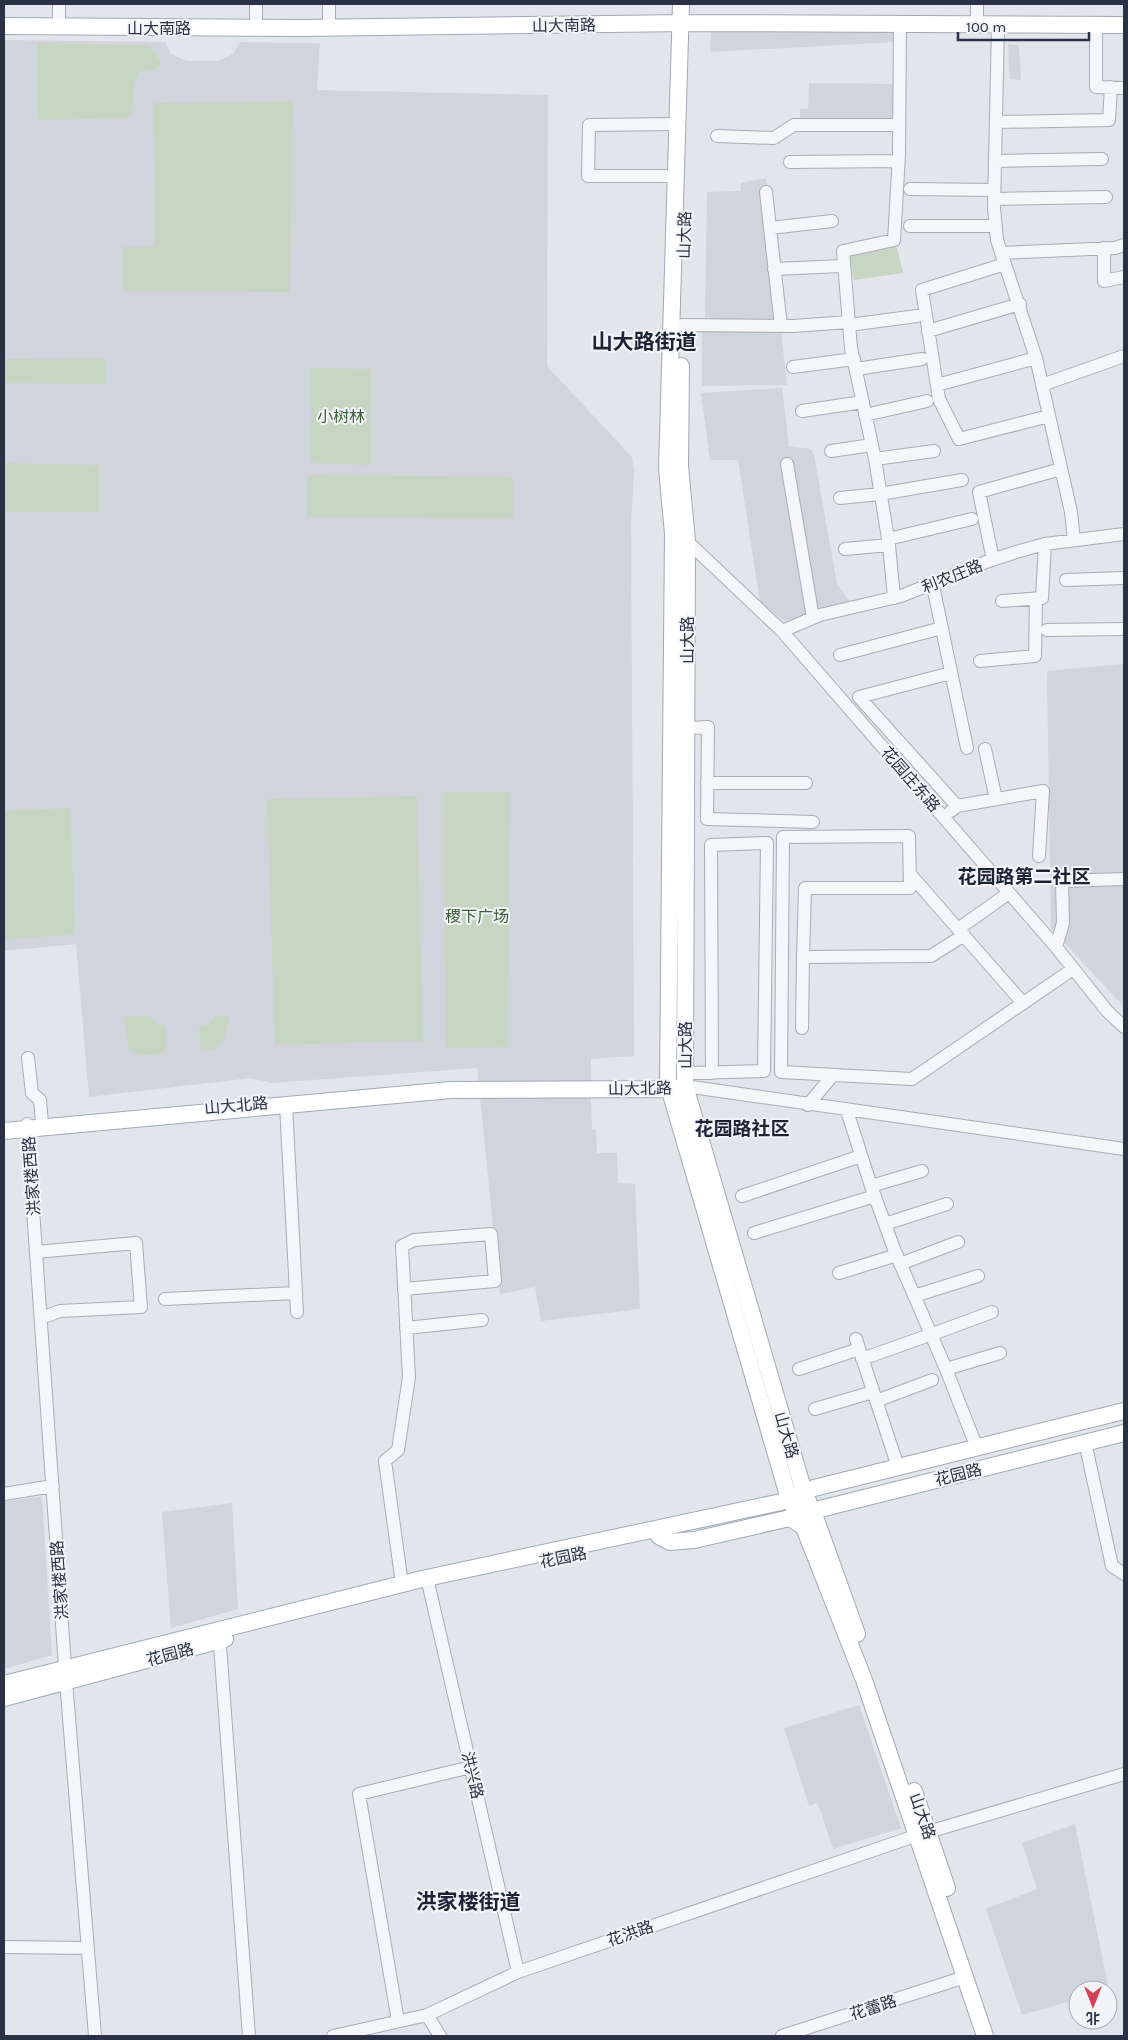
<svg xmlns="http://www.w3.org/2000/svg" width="1128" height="2040" viewBox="0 0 1128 2040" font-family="Karla,'Noto Sans SC',sans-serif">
  <rect width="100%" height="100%" fill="#e2e5eb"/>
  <path fill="#d0d4dd" d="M711,32h184v10l-185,10z
    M4,40l161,2 6,12 16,7h31l15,-7 7,-12 80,1 -3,47 231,5 -1,271 85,91 2,15 -3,50 3,534 -43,3v38l1,32 4,1 1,23h20l1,30 17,1 5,125 -99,12 -6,-34 -35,7 -23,-226 -205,15 -21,-5 -162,19 -13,-153 -72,7z
    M1008,44l11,1 2,35 -11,-1z
    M809,83l86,1v30l-13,14h-82v-19h8z
    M766,178l14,142h-75l2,-128 34,-1v-8z
    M702,329l79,2 6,54 -85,1z
    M782,388l7,58 22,3 3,6 23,129 14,19 -67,18 -24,-19 -22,-142h-28l-9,-67z
    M1124,664v343l-73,-79 -4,-257z
    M42,1496l10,159 -48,14v-167z
    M232,1503l6,106 -67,19 -9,-116z
    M859,1705l42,123 -68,21 -15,-46 -9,3 -25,-78z
    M1075,1824l34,166h-31v9l-56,16 -36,-106 51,-20 -15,-46z"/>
  <path fill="#c7d5c3" d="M37,43l112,2 13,19 -8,6 -15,2 -5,12 -2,28 -5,6 -89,2z
    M293,101l-3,191 -167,-1v-44l32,-1 -1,-143z
    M896,244l7,29 -49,7 -5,-27z
    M105,358v26l-101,-1v-24z
    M311,368l60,1v96l-60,-2z
    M4,463l95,2v47h-95z
    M307,475l206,2v41l-206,-1z
    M444,792h66l-2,255 -63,1z
    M417,796l6,245 -148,4 -8,-246z
    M70,808l5,126 -71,6v-129z
    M149,1016l7,7 10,3v25c-11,5 -23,5 -35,1l-4,-11 -3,-24z
    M215,1016h15c-7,24 -3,31 -29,36l-2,-25 9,-3z"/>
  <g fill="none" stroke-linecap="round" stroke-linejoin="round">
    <g stroke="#a7acb6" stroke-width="14">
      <path id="minor" d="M256,4v24
        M329,4v23
        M977,24v-20
        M998,25l-4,183 3,32 39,118 35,154 3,28
        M1096,25v62l28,1
        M59,27v-23
        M996,122l113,-2 2,-33
        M717,136l57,2 20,-13h105
        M995,161l107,-2
        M790,162l108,-1
        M677,176h-89l1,-51 90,-1
        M910,189l84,1
        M766,192l15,134
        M994,199l112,-2
        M910,226h86
        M770,228l62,-7
        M1104,248v33l20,-4
        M1001,253l114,-5 9,-3
        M1005,264l-83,26 17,109 20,40 90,-23
        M774,269l68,-3
        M682,325l111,1 56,-4
        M849,325l68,-9
        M928,331l92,-27
        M793,367l61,-8
        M856,369l66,-10
        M937,385l99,-27
        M1042,385l82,-29
        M802,411l61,-9
        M865,415l62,-14
        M831,451l41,-6
        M875,459l59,-8
        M787,464l26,154
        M840,498l40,-4 82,-14
        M888,539l84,-20
        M687,541l95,90 274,316 51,64 17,16
        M845,549l44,-4
        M993,560l-14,-68 82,-23
        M1066,580l58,-2
        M933,586l34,162
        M894,598l-5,-53 -14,-86 -24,-111 -8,-97 51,-11 5,-85 1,-131
        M1002,601l40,-3 3,-54
        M1047,630l77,-1
        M782,631l38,-16 81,-19 85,-34 30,-10 29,-8 79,-10
        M840,655l102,-27
        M980,661l55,-5 1,-57
        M951,673l-92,24 98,109
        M686,728l22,-1 -1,92 106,3
        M985,749l11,50
        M707,783h99
        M951,811l6,-5 86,-15 -4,65
        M910,874l48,55
        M1009,893l-51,36 65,74
        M1056,947l7,-24 -1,-42 62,-2
        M802,1028l1,-71
        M28,1058l4,35 8,7 2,23
        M693,1073l71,-2 3,-228 -56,2 1,228
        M837,1075l-56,-3 2,-235 126,-1 1,52h-105l-2,69 128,-1 33,-21
        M685,1086l439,63
        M286,1105l11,207
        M808,1105l25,-30 79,4 161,-110
        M847,1111l24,75 23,63 52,120 31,79
        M27,1124l39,557 29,355
        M871,1186l51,-15
        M742,1196l119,-40
        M885,1224l62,-20
        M754,1233l121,-37
        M36,1252l100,-9 5,64 -81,4 -19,7
        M900,1264l58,-22
        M839,1273l58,-18
        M914,1296l64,-20
        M165,1299l131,-6
        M406,1328l76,-8
        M930,1335l62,-23
        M856,1339l42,128
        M862,1359l62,-22
        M799,1369l60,-20
        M946,1369l54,-16
        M876,1401l56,-21
        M815,1409l58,-17
        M1085,1442l27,124 12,8
        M4,1494l49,-8
        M427,1578l91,394
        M402,1584l-17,-123 13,-11 11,-73 -7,-131 12,-6 77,-6 4,47 -91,8
        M219,1632l30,404
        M4,1947l84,1
        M427,2015l13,21
        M398,2021l-39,-227 112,-27
        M333,2036l94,-21 91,-43 400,-137 206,-61
        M782,2036l183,-59"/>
    </g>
    <g stroke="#a1a9b7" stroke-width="18">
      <path id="major" d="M681,4l-14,464 6,66 -5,550 121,415 12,21 63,160 121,356
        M4,26l298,2 386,-5 436,2
        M681,366l-1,100 7,75 -2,545 119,406 11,25 42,117
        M4,1131l447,-41 218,-1 8,-1
        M801,1508l15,2 308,-77
        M659,1536l11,6 24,-2 96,-22 14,9
        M4,1684l418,-105 359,-77 33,-14 310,-77
        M4,1698l221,-59
        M914,1791l33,97"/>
    </g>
    <use href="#minor" stroke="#f5f6f9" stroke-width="12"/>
    <use href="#major" stroke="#fff" stroke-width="16"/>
  </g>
  <g text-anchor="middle" stroke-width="4" stroke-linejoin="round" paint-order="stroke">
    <g font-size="16" fill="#293244" stroke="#f2f4f8">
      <text transform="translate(564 25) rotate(-1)" y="6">山大南路</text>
      <text x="159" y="34">山大南路</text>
      <text transform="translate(684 235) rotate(-89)" y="6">山大路</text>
      <text transform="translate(952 576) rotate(-22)" y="6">利农庄路</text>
      <text transform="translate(687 640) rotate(-90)" y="6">山大路</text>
      <text transform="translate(911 779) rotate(49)" y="6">花园庄东路</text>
      <text transform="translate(685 1045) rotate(-90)" y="6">山大路</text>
      <text transform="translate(640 1088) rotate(-1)" y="6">山大北路</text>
      <text transform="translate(236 1105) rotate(-5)" y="6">山大北路</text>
      <text transform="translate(31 1176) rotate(-94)" y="6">洪家楼西路</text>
      <text transform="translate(787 1435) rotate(74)" y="6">山大路</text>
      <text transform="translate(958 1474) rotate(-14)" y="6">花园路</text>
      <text transform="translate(563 1557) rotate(-12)" y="6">花园路</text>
      <text transform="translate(59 1580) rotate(-94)" y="6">洪家楼西路</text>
      <text transform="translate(170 1654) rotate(-15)" y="6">花园路</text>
      <text transform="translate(473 1775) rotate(77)" y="6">洪兴路</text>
      <text transform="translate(923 1816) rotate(71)" y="6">山大路</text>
      <text transform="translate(630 1933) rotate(-19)" y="6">花洪路</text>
      <text transform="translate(873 2007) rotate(-18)" y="6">花蕾路</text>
    </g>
    <g font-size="16" fill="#3c6036" stroke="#f2f4f8">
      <text x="341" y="422">小树林</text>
      <text x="477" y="922">稷下广场</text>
    </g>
    <g font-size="19" font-weight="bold" fill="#1b2335" stroke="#f2f4f8">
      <text x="1024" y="883">花园路第二社区</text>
      <text x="742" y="1135">花园路社区</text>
    </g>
    <g font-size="21" font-weight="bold" fill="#1b2335" stroke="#f2f4f8">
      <text x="644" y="349">山大路街道</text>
      <text x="468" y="1909">洪家楼街道</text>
    </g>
  </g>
  <rect width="1128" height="2040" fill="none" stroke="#293244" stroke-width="10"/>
  <g transform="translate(1093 2005) rotate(180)"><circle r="24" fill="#f2f4f8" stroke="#a2a6b0"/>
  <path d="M0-4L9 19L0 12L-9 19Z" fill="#d54254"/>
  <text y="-8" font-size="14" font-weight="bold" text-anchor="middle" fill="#293244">北</text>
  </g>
  <path d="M958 32v8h131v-8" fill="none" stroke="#293244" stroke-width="2.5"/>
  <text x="966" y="32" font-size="15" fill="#293244" stroke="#f2f4f8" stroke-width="4" paint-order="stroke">100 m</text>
</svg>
